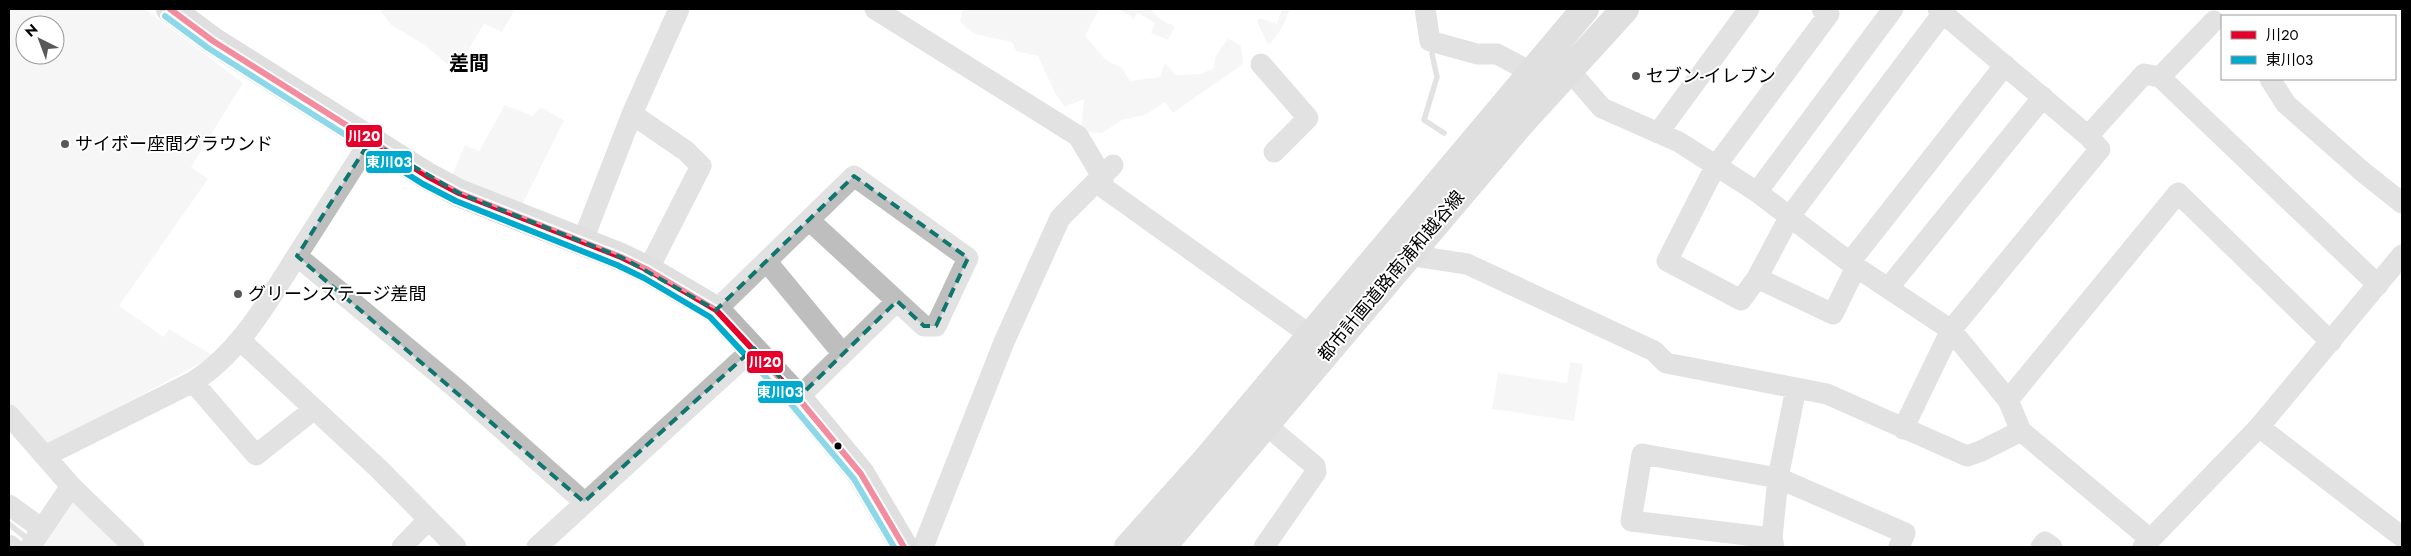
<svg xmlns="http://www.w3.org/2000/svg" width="2411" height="556" viewBox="0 0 2411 556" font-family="Jost,'Noto Sans JP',sans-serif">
  <rect width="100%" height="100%" fill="#fff"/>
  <path fill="#ececec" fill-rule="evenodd" d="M9,9h136l98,74 -52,84 17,12 -89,127 45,31 5,-8 45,27 -169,91 -36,-41zM25,25h30v30h-30z
    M379,9h136l-13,23 -18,-8 -29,47 -30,-26 -34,-20z
    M963,9h136l-14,27 21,24 16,8 8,13 30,-4 5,-14 11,12 24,-1 13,-5 3,-13 12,-18 13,8 2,18 -70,49 -8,-11 -20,13 -23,5 -20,13 -21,-1 3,-33 -19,8 -10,-14 -17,-37 -22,-5 -4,-9 -38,-8 -14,-12z
    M1118,9h32l10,10 15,8 -7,13 -17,-7 4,-10 -17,-10 -4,5z
    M1282,9h8l-8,19 -12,16 -3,-1 -10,-22 3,-3 17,6z
    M505,105l28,11 7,-9 24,13 -42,85 -70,-30 13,-30 14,6z
    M1570,362l13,2 -9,57 -82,-12 6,-36 69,10z
    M72,501l53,46h-78l-3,-2z"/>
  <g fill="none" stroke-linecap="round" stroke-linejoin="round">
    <path stroke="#bfbfbf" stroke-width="5.5" d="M1432,54l5,23 -13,43 20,13
      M9,524l15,12"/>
    <path stroke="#bebebe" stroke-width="21" d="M875,9l203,127 24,40 2,12 206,147
      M1425,9l5,32 47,13h20l34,18
      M1822,9l7,5 -114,153 -48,94 74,39 16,-22 33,-62 156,-207
      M1261,64l47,54 -34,34
      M1569,70l33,38 77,34 78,50 99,75 95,63 57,70 13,31 129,108
      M2160,77l218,208
      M2270,79l16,25 77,68 39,31
      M632,114l54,37 15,15 -53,104
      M1658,133l91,-124
      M2088,136l56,-62 16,3 54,-56
      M1757,192l136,-183
      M583,240l49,-126 47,-105
      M1408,255l59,9 187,87 12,12 161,31 140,62 14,-5 40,-20
      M297,256l161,134 126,112
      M767,262l76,92
      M1850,262l155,-197
      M1757,278l76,36 23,-47
      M1889,287l154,-190
      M716,310l138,-134 114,82 -32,68h-12l-115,-106
      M240,340l139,129 77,78
      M193,382l63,73 57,-45
      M798,398l99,-97
      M2008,400l170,-207 153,149
      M9,415l62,71 63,61
      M2259,427l143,110
      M1903,429l48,-99 149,-181 -12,-13 -150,-127
      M45,456l148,-74c46,-29 74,-79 103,-125 25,-39 49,-77 74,-116
      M9,505l33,24
      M1772,538l-141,-17 11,-67 136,24 127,55 -6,14
      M9,545l3,2
      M30,547l41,-61
      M402,547l26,-27
      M537,547l217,-199
      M923,547l81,-205 56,-124 53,-53
      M1264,547l52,-75 -1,-6 -50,-42
      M1774,547l-2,-9 6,-60 18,-90
      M2041,547l4,-5 7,5
      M2143,547l116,-120 143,-172"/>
    <path stroke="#b8b8b8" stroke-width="28" d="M170,9l43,32 214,135 32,17 162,64 27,13 68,40 82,88 63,76 43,73
      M1128,547l78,-87 379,-451
      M1162,547l360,-425 103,-113"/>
    <g stroke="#fff" stroke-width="10">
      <path id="bus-1" d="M170,9l43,32 214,135 32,17 162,64 27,13 68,40 82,88 63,76 43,73"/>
    </g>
    <g stroke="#fff" stroke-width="10">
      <path id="bus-2" d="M165,16l43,32 215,136 33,17 161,64 27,13 66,39 81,87 63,75 40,68"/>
    </g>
    <use href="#bus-1" stroke="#e4002b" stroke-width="6"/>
    <use href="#bus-2" stroke="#00a9ce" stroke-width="6"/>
  </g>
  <path d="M0 0H2411V556H0ZM370,141l89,52 162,64 95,53 138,-134 114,82 -32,68h-12l-27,-25 -99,97 -44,-50 -170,154 -287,-246z" fill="#fff" fill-opacity=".55" fill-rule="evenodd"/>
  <path fill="none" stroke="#0f766e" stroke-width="4" stroke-dasharray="10 6" stroke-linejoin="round" d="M370,141l89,52 162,64 95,53 138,-134 114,82 -32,68h-12l-27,-25 -99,97 -44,-50 -170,154 -287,-246z"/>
  <g fill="#595959" stroke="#fff" stroke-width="2">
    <circle cx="1636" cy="76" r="5"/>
    <circle cx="65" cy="144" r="5"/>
    <circle cx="238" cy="294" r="5"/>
  </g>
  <circle fill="#000" stroke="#fff" stroke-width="2" cx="838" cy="446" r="4.5"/>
  <g text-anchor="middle" stroke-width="4" stroke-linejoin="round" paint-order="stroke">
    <g font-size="18" fill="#000" stroke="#fff" text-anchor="start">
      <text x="1646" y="82">セブン-イレブン</text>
      <text x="75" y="150">サイボー座間グラウンド</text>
      <text x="248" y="300">グリーンステージ差間</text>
    </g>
    <g font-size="18" fill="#000" stroke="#fff">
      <text transform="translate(1391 276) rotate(-50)" y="6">都市計画道路南浦和越谷線</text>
    </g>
    <g font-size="20" font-weight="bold" fill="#000" stroke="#fff">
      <text x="469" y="70">差間</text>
    </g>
  </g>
  <g stroke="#fff" stroke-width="2">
    <rect x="345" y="124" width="38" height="24" rx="5" fill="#e4002b"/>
    <rect x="365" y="150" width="48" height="24" rx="5" fill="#00a9ce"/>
    <rect x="746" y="350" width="38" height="24" rx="5" fill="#e4002b"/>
    <rect x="757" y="380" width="47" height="24" rx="5" fill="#00a9ce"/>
  </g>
  <g font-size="14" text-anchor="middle" font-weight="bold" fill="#fff">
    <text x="364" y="141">川20</text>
    <text x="389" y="167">東川03</text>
    <text x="765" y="367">川20</text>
    <text x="780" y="397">東川03</text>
  </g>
  <rect width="2411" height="556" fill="none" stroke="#000000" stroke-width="20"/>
  <rect x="2221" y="15" width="175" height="65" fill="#ffffff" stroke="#999999"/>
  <rect x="2231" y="31" width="25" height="8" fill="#e4002b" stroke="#999999"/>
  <text x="2266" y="40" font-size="15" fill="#000000">川20</text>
  <rect x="2231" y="56" width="25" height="8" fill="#00a9ce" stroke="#999999"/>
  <text x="2266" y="65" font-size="15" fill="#000000">東川03</text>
  <g transform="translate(40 40) rotate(318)"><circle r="24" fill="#ffffff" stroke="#999999"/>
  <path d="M0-4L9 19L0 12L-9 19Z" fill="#595959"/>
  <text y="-8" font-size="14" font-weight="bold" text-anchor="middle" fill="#000000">N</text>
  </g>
</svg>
